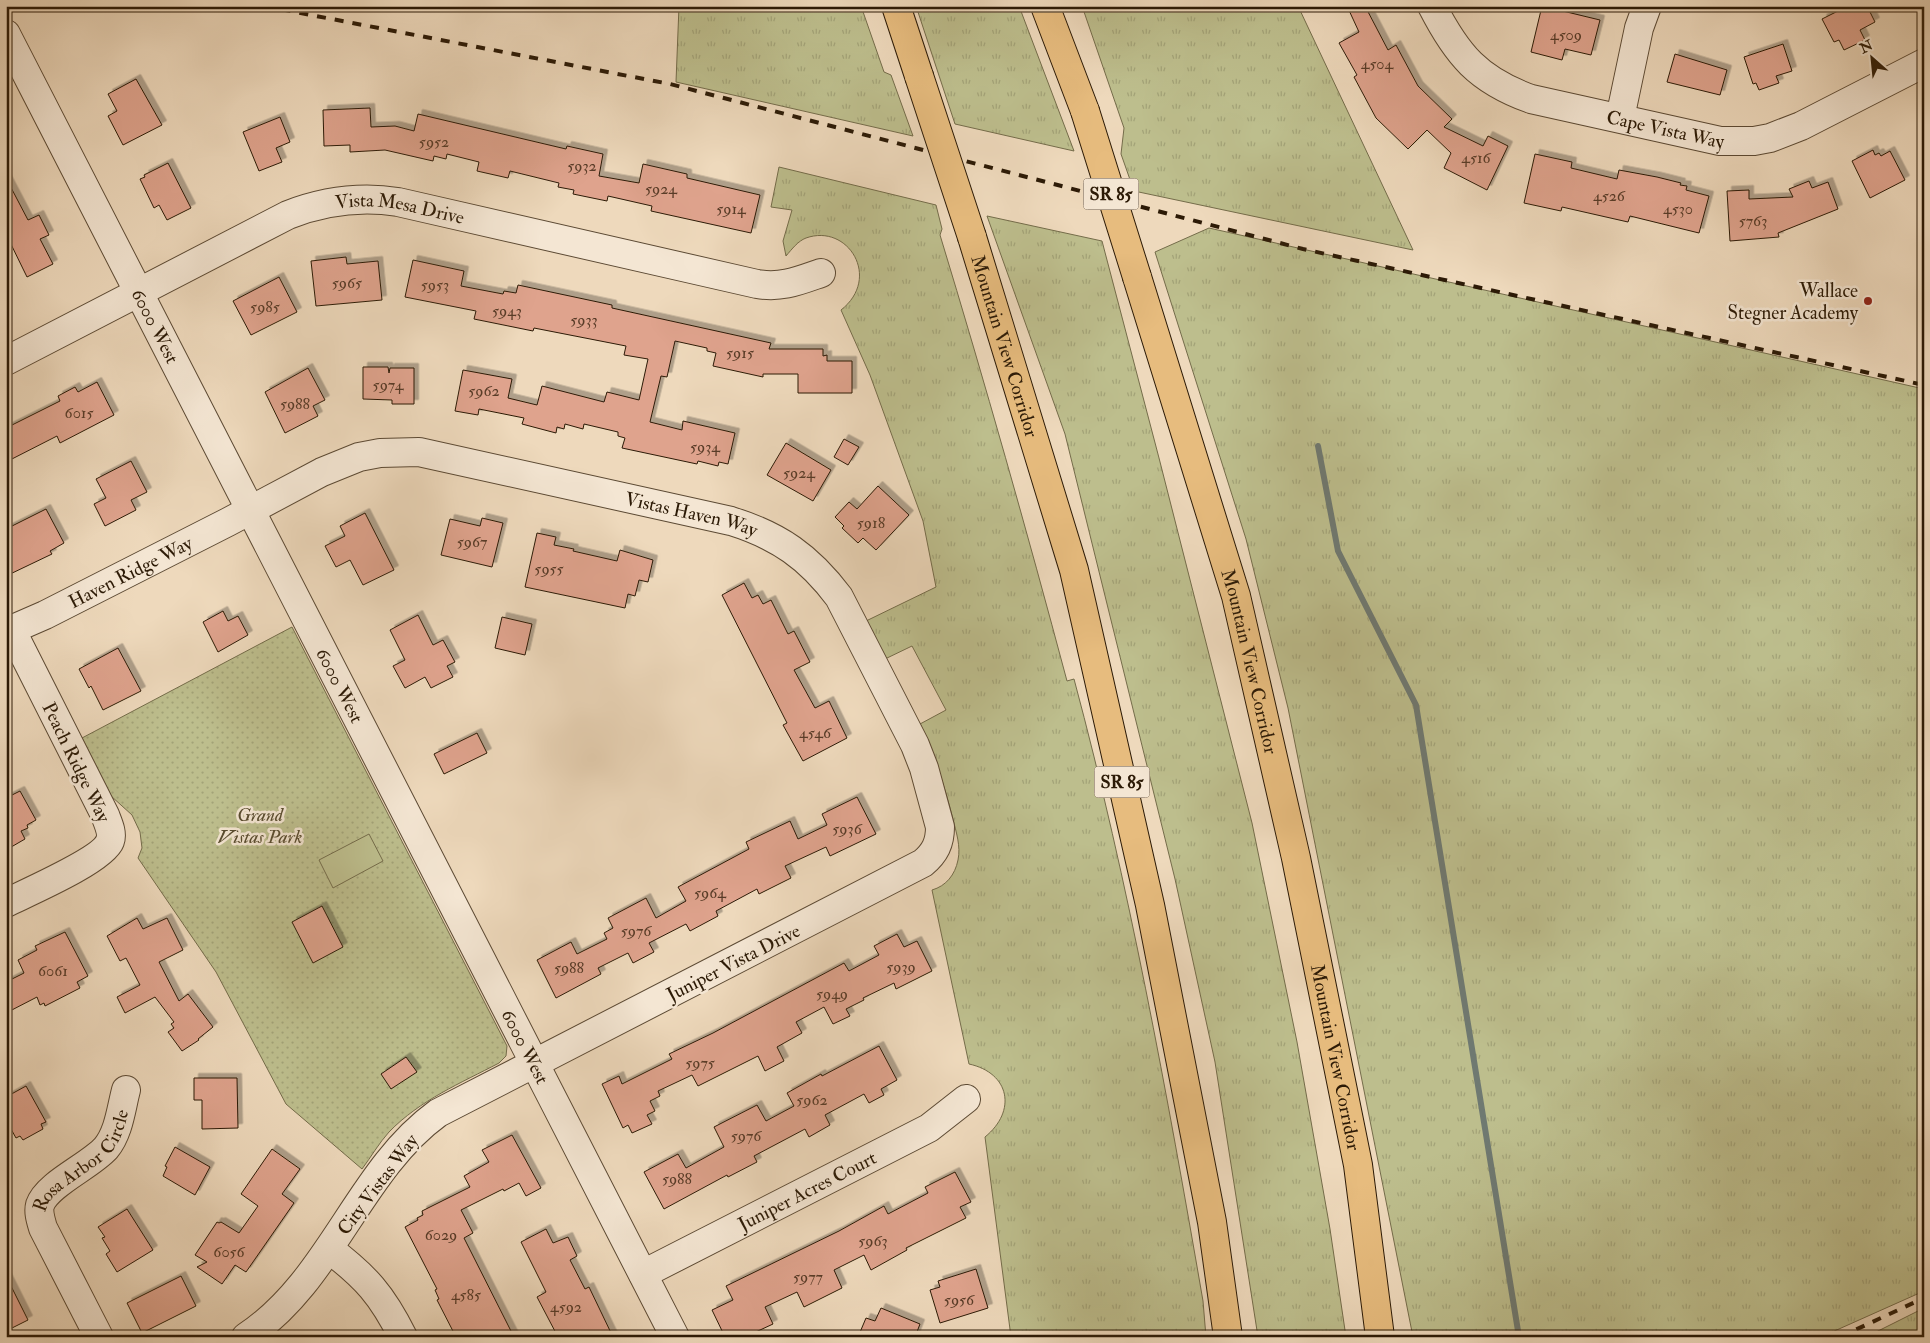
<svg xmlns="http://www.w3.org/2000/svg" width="1930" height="1343" viewBox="0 0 1930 1343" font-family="'IM FELL Double Pica',serif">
  <defs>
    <pattern id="grass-tufts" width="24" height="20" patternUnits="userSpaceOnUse" patternTransform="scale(1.25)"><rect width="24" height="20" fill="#bdbe8d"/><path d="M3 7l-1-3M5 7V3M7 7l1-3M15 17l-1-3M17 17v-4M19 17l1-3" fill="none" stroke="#a3a378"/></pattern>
    <pattern id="park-dots" width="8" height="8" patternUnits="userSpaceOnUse" patternTransform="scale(1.25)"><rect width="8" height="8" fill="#bdbe8d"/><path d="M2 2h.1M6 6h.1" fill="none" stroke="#a3a378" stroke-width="1.8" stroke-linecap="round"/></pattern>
    <filter id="shadow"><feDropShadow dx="4.5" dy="-4.5" stdDeviation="0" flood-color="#0004"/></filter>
  </defs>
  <rect width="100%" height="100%" fill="#eed9bc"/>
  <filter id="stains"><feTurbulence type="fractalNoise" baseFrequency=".004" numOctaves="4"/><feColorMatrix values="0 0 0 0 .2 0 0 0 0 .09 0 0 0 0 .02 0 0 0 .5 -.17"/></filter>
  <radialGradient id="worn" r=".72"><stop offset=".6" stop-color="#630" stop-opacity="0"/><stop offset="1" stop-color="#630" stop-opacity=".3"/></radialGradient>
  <path fill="url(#grass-tufts)" stroke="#746c4a" d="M679,6h182l23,66 7,3 22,61 -237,-54z
    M916,6h103l55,145 -119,-27z
    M1082,6h216l115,244 -279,-59 -13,-37 3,-26z
    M779,167l157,38 6,24 -2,6c45,148 87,296 127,446l7,-2c55,205 93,414 129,622l3,36h-195l-26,-200c32,-26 25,-64 -16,-73l-37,-174c14,-4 23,-15 26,-30 3,-14 -2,-28 -5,-41 -9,-35 -18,-62 -33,-95l26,-14 -34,-64 -27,13 -19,-38 70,-34 -13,-66 -53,-146 -29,-65c41,-32 7,-87 -35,-72 -8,3 -14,11 -20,18l-3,-15 9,-31 -21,-3z
    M987,216l115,25 57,217 93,365 45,219 33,187 16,108h-88l-43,-275 -40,-183 -110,-445z
    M1209,228l715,161v902l-103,46h-408l-125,-629 -42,-169 -91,-287z
    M1924,1308v29h-58z"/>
  <path fill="url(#park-dots)" stroke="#746c4a" d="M292,627l215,419 -1,10 -7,7c-38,20 -79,37 -110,69 -10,11 -18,25 -27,37l-76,-65 -70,-132 -78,-114 4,-10 -2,-16 -8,-17 -21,-19 -29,-58z"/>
  <path fill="#bdbe8d" stroke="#746c4a" d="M369,834l14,27 -50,27 -14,-28z"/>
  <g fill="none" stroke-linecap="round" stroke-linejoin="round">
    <path stroke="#6f7971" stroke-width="6" d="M1318,446l20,105 78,154 103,632"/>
  </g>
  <path fill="#dfa38d" stroke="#2c1a06" filter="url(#shadow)" d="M1347,6h18l23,44 8,-5 22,41 34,33 -8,8 39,19 5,-10 20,10 -21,44 -43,-22 7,-15 -24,-23 -19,19 -32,-31 -22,-41 3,-2 -18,-32 20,-11z
    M1542,6l58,14 -9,35 -26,-6 -3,11 -31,-8z
    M1848,6h19l8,16 -15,8 5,10 -21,10 -5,-10 -5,2 -12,-23z
    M1783,44l9,27 -16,5 3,7 -20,7 -3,-7 -3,1 -9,-27z
    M1675,54l52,16 -7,25 -53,-13z
    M136,79l26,46 -39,20 -15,-29 9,-5 -9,-17z
    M370,108l1,19 24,-1 19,5 4,-17 148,35 1,-3 36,8 -4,22 40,7 4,-19 44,10v4l73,17 -9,38 -100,-22 1,-5 -44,-10 -1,5 -34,-7 1,-4 -16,-3 1,-4 -49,-12 -2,7 -31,-7 2,-9 -32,-8 -1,5 -12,-3 -1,5 -48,-11 -35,2v-7l-26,1 -1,-36z
    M280,117l10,25 -14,6 6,14 -23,9 -16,-39z
    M1873,150l2,5 4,-2 2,3 9,-5 15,29 -35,18 -18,-37z
    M1535,154l37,8 -1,6 46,11 2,-9 38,7 24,6 -1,2 7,1 -1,4 23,6 -10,37 -69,-17 -2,6 -66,-15 -1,4 -37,-8z
    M168,163l23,45 -24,12 -8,-15 -5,3 -14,-29 5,-2 -1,-2z
    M6,178l22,42 11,-5 10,20 -9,4 13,25 -26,13 -21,-43z
    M1809,181l3,7 16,-6 10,27 -60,24 1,4 -49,4 -3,-50 22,-1v9l44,-2 -4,-8z
    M346,257l1,7 31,-3 4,39 -66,6 -5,-45z
    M413,260l51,11 -3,15 42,8 1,-3 12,2 2,-8 94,20v3l159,35 -2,6h54v7l4,-1v6h25v32h-54v-19h-35v3l-50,-11 3,-13 -9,-2v-3l-32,-7 -8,36 -6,-1 -11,46 32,8 1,-9 52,12 -7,31 -9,-2 -1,4 -20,-5 -1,3 -75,-16 3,-10 -7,-2v-4l-34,-8 -1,5 -18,-5 -1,5 -7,-2 -1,6 -34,-9 2,-6 -45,-9 -1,6 -23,-4 8,-41 49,9 -4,19 29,7 5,-19 62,16 3,-10 32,8 9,-41 -24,-4 2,-9 -92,-18 -1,3 -59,-12 2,-8 -71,-14z
    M279,277l18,35 -46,23 -18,-34z
    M363,367h25l1,6 1,-5h24v36h-22v-4l-29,-1z
    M308,368l17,32 -12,6 5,10 -33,17 -20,-41z
    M97,382l17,33 -54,28 -3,-7 -51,26v-34l54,-27 -2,-5 17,-9 3,5z
    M844,439l15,8 -11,18 -14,-8z
    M786,443l45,27 -18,31 -46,-26z
    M131,461l16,31 -16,8 5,10 -31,16 -11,-22 12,-6 -10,-19z
    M878,486l31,29 -33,35 -13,-12 -5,5 -16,-15 2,-2 -9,-9 14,-15 8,7z
    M46,509l18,34 -14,8 2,3 -46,22v-47z
    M365,513l29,57 -31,15 -13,-25 -14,7 -11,-21 20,-10 -5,-10z
    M482,518l21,5 -11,44 -51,-12 9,-36 30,7z
    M537,533l19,4 -2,8 20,4 -1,2 44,10 3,-11 33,10 -5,22 -9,-2 -4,16 -7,-2 -3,14 -100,-21z
    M744,583l8,15 6,-3 5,9 8,-4 17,34 6,-3 16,31 -16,8 21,38 14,-7 18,37 -44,23 -20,-36 4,-2 -65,-128z
    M223,611l5,10 10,-5 10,19 -30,17 -15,-30z
    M418,615l15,30 10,-5 12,22 -8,4 6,11 -22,11 -6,-11 -20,11 -12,-22 12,-6 -15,-30z
    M502,617l30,7 -7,31 -30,-7z
    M118,648l23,43 -38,19 -12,-24 -2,2 -10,-19z
    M477,733l10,20 -43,21 -10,-20z
    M20,791l16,29 -9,5 1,3 -7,3 4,8 -19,11v-52z
    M857,797l19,37 -46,22 -4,-9 -41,19 6,12 -32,16 -2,-5 -41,22 2,5 -28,15 -4,-7 -37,19 5,9 -21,11 -5,-10 -30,15 3,6 -45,24 -19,-38 34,-18 6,12 30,-15 -3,-6 9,-5 -5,-10 38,-20 10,20 30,-17 -8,-14 71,-38 -3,-7 44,-21 8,18 29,-14 -5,-11z
    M322,906l21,41 -30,16 -21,-41z
    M137,918l6,11 24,-11 16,32 -24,12 20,39 9,-7 25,33 -15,12 1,1 -17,11 -14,-19 6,-4 -3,-4 3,-2 -19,-25 -30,16 -8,-16 23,-12 -14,-27 -6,3 -13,-25z
    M65,932l23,44 -11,6 3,6 -35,18 -1,-3 -4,2 -3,-8 -31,16v-31l18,-9 -6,-13 19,-10 -2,-4z
    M897,934l7,13 13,-6 15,30 -36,18 -2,-6 -31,15 1,2 -18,9 4,7 -17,8 -9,-17 -28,15 6,11 -25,14 7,14 -19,10 -7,-15 -60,30 -6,-11 -34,16 2,5 -10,5 5,10 -8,4 5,9 -20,9 -4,-8 -5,3 -21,-44 17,-8 3,8 50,-25 -3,-5 44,-21 131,-70 5,8 30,-16 -5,-9z
    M879,1046l18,34 -16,9 3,6 -15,8 -5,-9 -39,21 5,10 -21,12 -4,-8 -51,27 3,6 -29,15 -1,-2 -63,34 -20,-37 34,-18 8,14 38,-21 -10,-20 43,-22 9,16 28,-15 -7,-13 34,-19 1,2z
    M406,1057l11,15 -26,17 -10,-15z
    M194,1078h43l1,50 -36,1v-29h-8z
    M26,1086l20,36 -5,2 2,5 -20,11 -3,-4 -4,2 -10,-18v-23z
    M512,1135l29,53 -15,8 -7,-13 -15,8 -1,-2 -42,21 12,23 -9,5 50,99h-58l-19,-37 2,-1 -4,-9 2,-1 -32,-62 13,-7 -1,-2 6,-3 -1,-4 48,-24 -6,-11 25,-14 -7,-12z
    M175,1147l35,20 -15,28 -32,-19 4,-9 -2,-1z
    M272,1149l28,20 -18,25 12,9 -48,69 -11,-7 -13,19 -25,-17 10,-5 -12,-7 22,-33 2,1 2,-1 18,11 19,-27 -17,-12z
    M955,1172l16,30 -11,5 6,11 -60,30 1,2 -36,20 -7,-15 -30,15 8,18 -38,19 -7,-15 -32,15 8,17 -28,13h-20l-13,-27 21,-10 -7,-14 113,-55 45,-25 4,8 40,-21 -3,-6z
    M127,1209l26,41 -36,22 -11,-18 4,-3 -8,-13 3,-1 -7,-10z
    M546,1229l7,14 15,-6 9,19 -7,4 15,29 4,-2 24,50h-55l-21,-40 9,-5 -25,-50z
    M976,1269l12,39 -48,15 -10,-33 10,-3 -2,-6z
    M6,1276l22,44 -22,11z
    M181,1276l15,30 -54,27 -15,-30z
    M881,1308l39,16 -5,13h-57l8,-19 9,3z"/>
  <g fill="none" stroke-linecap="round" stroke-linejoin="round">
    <g stroke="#5c4a34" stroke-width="30">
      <g id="minor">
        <path id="s1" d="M1432,6c25,49 46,74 99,93l189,42h34l16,-3 31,-12 123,-63"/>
        <path id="s2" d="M6,34l669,1303"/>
        <path d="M1620,118l19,-90 8,-22"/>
        <path id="s3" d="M6,361l282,-146c36,-14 71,-19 110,-13l359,82c25,4 41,-3 64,-11"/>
        <path id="s4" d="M6,632l39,-17 183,-93 94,-50 37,-15 21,-4 39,-1 312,69c48,15 78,36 108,76l76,148 9,23 16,59c0,16 -5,26 -17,36l-485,250c-80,58 -107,168 -192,224"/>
        <path d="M6,903c20,-10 97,-43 104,-62 3,-8 -2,-18 -5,-26l-94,-186"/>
        <path d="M329,1249c37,28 53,46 74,88"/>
        <path id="s5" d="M643,1274l286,-146 37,-29"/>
        <path id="s6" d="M99,1337l-56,-109c-2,-7 -5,-16 -3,-23 7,-21 50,-39 66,-57 13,-16 15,-39 20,-58"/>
      </g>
    </g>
    <g stroke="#2c1a06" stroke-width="30">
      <g id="highway">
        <path d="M896,6l23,70"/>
        <path d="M1045,6l40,105"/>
        <path id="s7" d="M972,237l102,333 76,335 62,317 16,115"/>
        <path id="s8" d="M1137,277l99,319 60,262 62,307 22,172"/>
      </g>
    </g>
    <use href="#minor" stroke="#f4e6d3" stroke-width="28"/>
    <use href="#highway" stroke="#e7bc7e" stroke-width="28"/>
    <path stroke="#2c1a06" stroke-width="4" stroke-dasharray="9 9" stroke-linecap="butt" d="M264,6l406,78 633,165 621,136
      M1840,1337l84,-39"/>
    <g stroke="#2c1a06" stroke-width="30" stroke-linecap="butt">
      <path id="highway-bridge" d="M919,76l53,161
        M1085,111l52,166"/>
    </g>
    <use href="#highway-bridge" stroke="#e7bc7e" stroke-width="28"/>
  </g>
  <circle fill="#8f2418" stroke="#f4e6d3" stroke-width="2" cx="1868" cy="301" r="5"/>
  <g text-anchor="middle" stroke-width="5" stroke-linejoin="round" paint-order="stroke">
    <g font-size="16" fill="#593c28">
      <text x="1566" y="40">4509</text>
      <text x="1377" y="69">4504</text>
      <text x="434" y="147">5952</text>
      <text x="1476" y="163">4516</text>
      <text x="582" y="171">5932</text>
      <text x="661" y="194">5924</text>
      <text x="1609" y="201">4526</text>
      <text x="731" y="214">5914</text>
      <text x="1678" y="214">4530</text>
      <text x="1753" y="226">5763</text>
      <text x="347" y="288">5965</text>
      <text x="435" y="290">5953</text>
      <text x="265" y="312">5985</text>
      <text x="507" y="316">5943</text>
      <text x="584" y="325">5933</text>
      <text x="740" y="358">5915</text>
      <text x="388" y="390">5974</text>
      <text x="484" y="396">5962</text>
      <text x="295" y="409">5988</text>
      <text x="79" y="418">6015</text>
      <text x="705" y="452">5934</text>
      <text x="799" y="478">5924</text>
      <text x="871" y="528">5918</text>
      <text x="472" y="547">5967</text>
      <text x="549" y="574">5955</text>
      <text x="815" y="738">4546</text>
      <text x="847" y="834">5936</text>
      <text x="710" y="898">5964</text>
      <text x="636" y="936">5976</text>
      <text x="901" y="972">5939</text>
      <text x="569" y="973">5988</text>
      <text x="53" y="976">6061</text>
      <text x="832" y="999">5949</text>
      <text x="700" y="1068">5975</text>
      <text x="812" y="1105">5962</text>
      <text x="746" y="1141">5976</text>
      <text x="677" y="1184">5988</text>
      <text x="441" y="1240">6029</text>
      <text x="873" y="1246">5963</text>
      <text x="229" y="1257">6056</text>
      <text x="808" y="1282">5977</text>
      <text x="466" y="1300">4585</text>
      <text x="959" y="1305">5956</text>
      <text x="566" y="1312">4592</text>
    </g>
    <g fill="#f4e6d3" stroke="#685744" stroke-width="1">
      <rect x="1083.5" y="178.5" width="55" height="31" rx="4"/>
      <rect x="1094.5" y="766.5" width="55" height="31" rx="4"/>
    </g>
    <g font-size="18" font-weight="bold" fill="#2c1a06">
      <text x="1111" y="200">SR 85</text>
      <text x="1122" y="788">SR 85</text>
    </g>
    <g font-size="19" fill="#2c1a06" stroke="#f4e6d3">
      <text dy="7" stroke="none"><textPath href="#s1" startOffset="278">Cape Vista Way</textPath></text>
      <text dy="7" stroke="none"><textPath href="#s3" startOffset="432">Vista Mesa Drive</textPath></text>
      <text dy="7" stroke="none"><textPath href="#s2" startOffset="328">6000 West</textPath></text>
      <text dy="7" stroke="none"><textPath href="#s7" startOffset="114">Mountain View Corridor</textPath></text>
      <text dy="7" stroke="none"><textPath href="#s4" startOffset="734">Vistas Haven Way</textPath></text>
      <text dy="7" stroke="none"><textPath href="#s4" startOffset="138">Haven Ridge Way</textPath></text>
      <text dy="7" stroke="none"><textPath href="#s8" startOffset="401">Mountain View Corridor</textPath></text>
      <text dy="7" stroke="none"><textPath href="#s2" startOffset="732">6000 West</textPath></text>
      <text transform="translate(77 762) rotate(64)" y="7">Peach Ridge Way</text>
      <text transform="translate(733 962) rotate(-27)" y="7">Juniper Vista Drive</text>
      <text dy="7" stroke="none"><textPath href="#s2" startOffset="1138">6000 West</textPath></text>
      <text dy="7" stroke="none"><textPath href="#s8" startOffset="806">Mountain View Corridor</textPath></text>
      <text dy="7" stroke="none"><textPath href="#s6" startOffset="208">Rosa Arbor Circle</textPath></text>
      <text transform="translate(377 1184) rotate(-53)" y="7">City Vistas Way</text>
      <text dy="7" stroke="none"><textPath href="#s5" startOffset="184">Juniper Acres Court</textPath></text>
    </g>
    <g font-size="19" fill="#2c1a06" stroke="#f4e6d3" text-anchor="end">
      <text x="1858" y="297">Wallace<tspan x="1858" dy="22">Stegner Academy</tspan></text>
    </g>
    <g font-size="19" font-style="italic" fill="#584b2e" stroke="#f4e6d3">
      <text x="260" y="821">Grand<tspan x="260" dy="22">Vistas Park</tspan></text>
    </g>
  </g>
  <rect width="1930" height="1343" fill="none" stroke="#eed9bc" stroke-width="25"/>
  <rect x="8" y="8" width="1915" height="1328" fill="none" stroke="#2c1a06" stroke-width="2.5"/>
  <rect x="12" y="12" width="1905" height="1318" fill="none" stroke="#2c1a06"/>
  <g transform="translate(1872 58) rotate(333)" stroke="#f4e6d3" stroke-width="4" paint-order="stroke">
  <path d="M0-4L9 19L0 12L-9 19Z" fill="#2c1a06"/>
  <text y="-8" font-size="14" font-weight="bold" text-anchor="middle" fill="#2c1a06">N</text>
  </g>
  <rect width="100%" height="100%" filter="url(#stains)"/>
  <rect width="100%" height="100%" fill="url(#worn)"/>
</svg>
